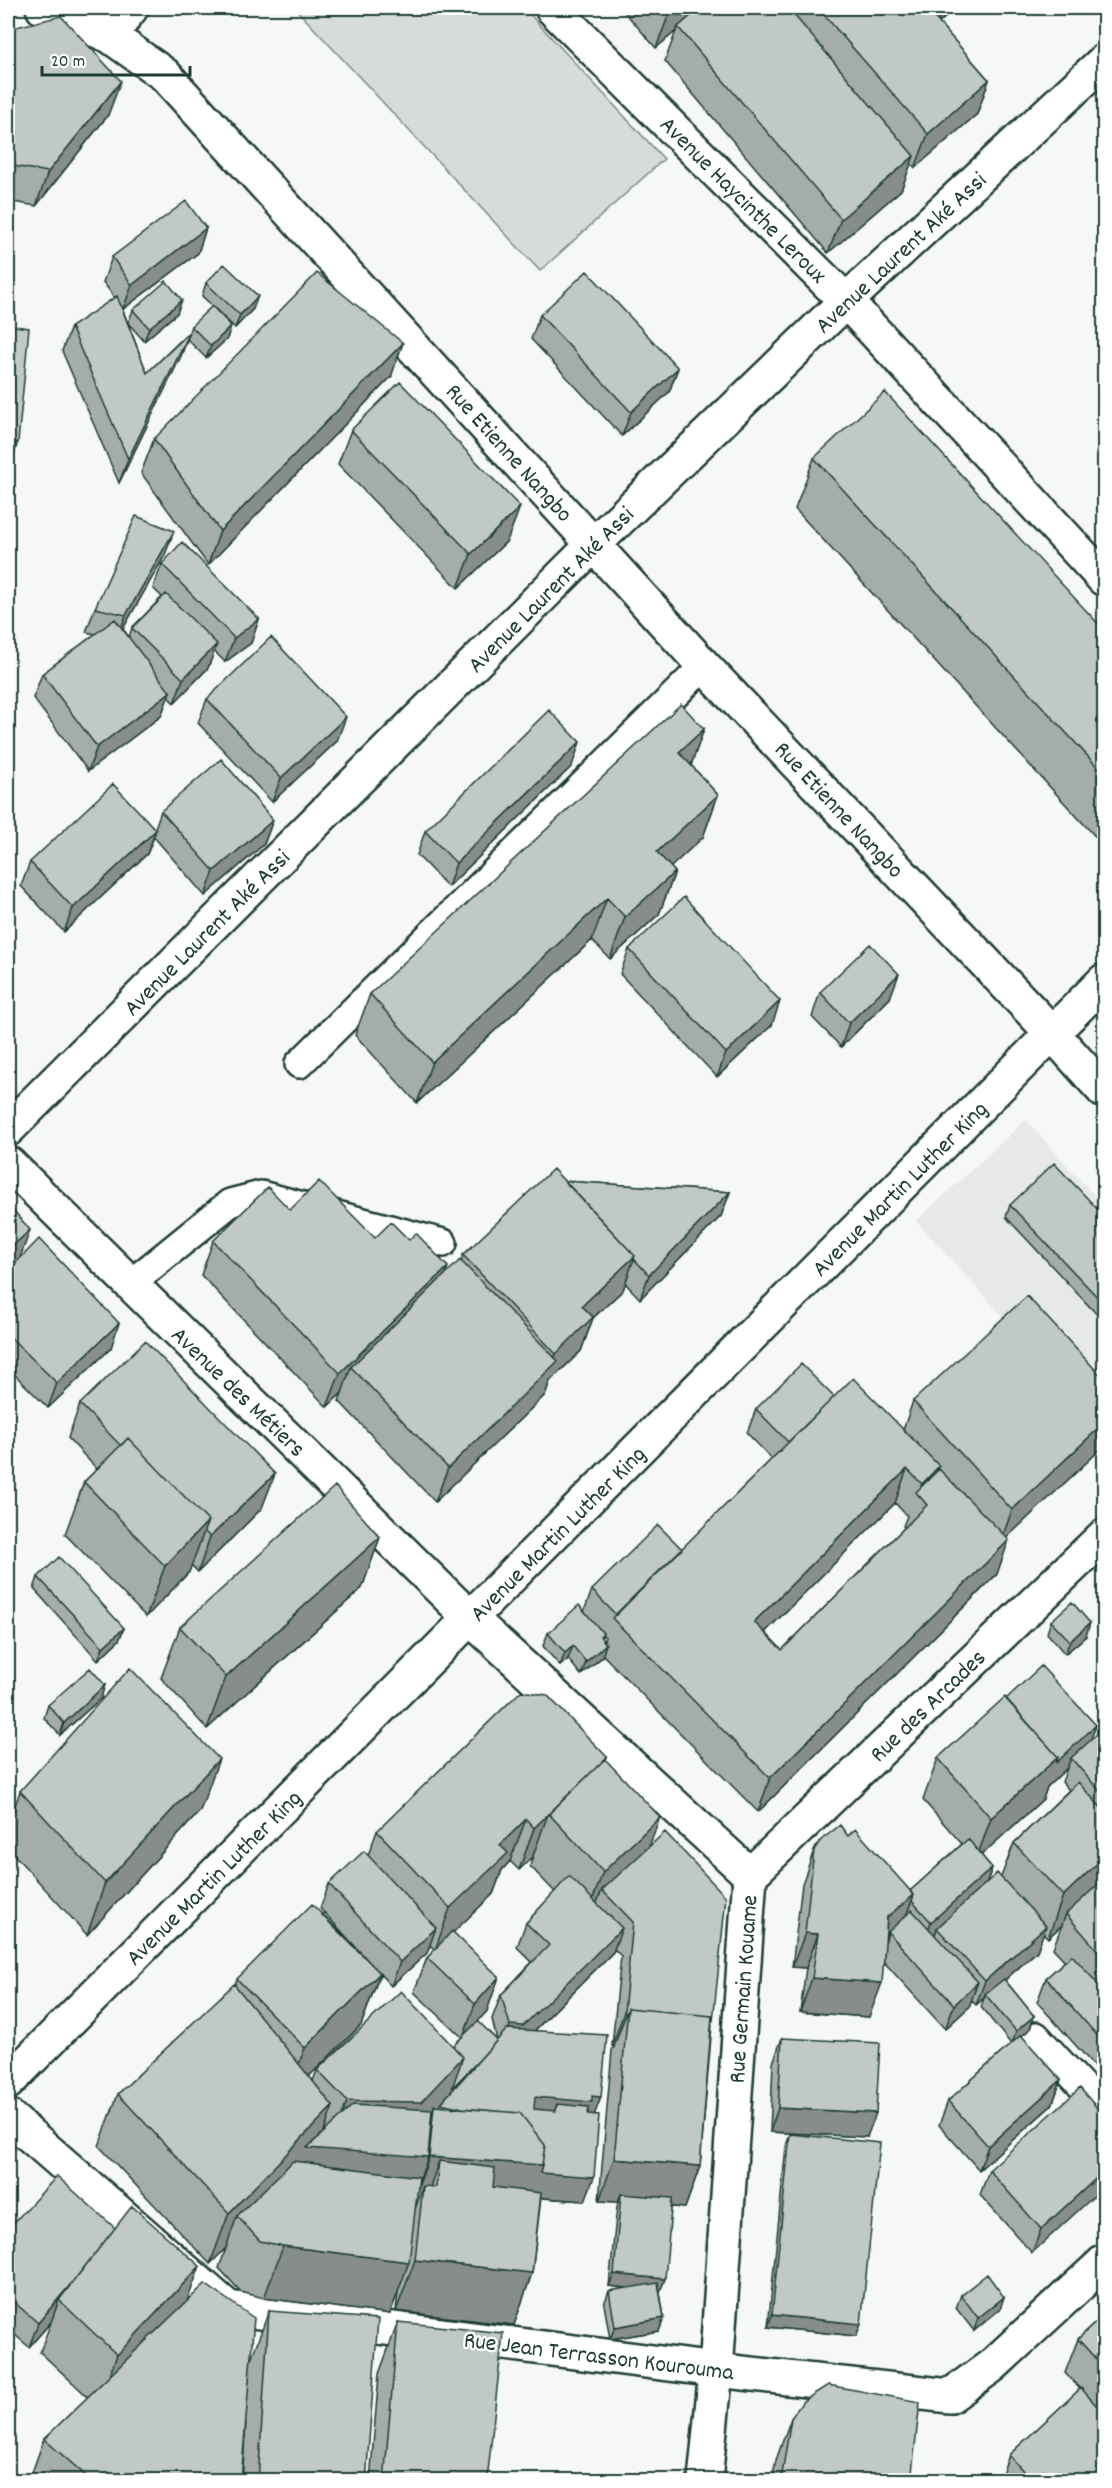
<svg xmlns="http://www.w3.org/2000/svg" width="1112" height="2488" viewBox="0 0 1112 2488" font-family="Dekko,sans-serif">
  <rect width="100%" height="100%" fill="#f6f7f7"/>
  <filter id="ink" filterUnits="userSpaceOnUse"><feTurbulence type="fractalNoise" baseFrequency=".0167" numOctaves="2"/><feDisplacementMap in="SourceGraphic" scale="12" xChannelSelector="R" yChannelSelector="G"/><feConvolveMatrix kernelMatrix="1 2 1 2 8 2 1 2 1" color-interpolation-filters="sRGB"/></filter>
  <g filter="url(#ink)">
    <path fill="#e6e9e8" d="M1026,1120l78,86v221l-188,-206z"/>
    <path fill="#d6dcdb" stroke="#7a8c88" stroke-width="1.5" d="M295,8h229l140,151 -124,112z"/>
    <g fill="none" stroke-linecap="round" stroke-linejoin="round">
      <g stroke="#1f3d34" stroke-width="32">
        <path id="service" d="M299,1064l405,-398
          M130,1284l100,-81 31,-8 182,48
          M1036,2036l68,74"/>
      </g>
      <g stroke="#1f3d34" stroke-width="38">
        <path id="minor" d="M43,8l67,28 55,39 539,591 349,368
          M552,8l294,293 258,278
          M110,36l21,-28
          M8,2116l220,192 488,62 234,26 43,-31 111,-103
          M705,2480l11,-110 34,-495 354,-339"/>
      </g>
      <g stroke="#1f3d34" stroke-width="38">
        <path id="tertiary" d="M1053,1034l51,57
          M8,1129l586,-585 252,-243 258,-240
          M8,1163l463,456 279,256
          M8,2082l1096,-1101"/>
      </g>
      <use href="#service" stroke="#fff" stroke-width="27"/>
      <use href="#minor" stroke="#fff" stroke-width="33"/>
      <use href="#tertiary" stroke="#fff" stroke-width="33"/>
    </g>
    <path fill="#a5adaa" stroke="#1f3d34" stroke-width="1.5" fill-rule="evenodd" d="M621,8h335l-17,15 50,57 -12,34 -62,54 -4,-5 -10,27 -73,63 -163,-192 11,-30 -20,17z
      M8,29l100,86 -72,91 -28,-5z
      M206,228l-8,25 -75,56 -2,-4 26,68 42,-41 2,-6 36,13 -21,19 -19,-19 -6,17 -62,127 -57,-132 9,-24 44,-29 -12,-16 9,-25z
      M206,283l47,26 -18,19 -33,-32z
      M133,310l44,3 -33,28 -16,-18z
      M540,315l138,53 -9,24 -47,44 -91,-97z
      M391,377l-183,188 -67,-92 13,-34z
      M351,430l156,111 -49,47 -120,-124z
      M814,458l290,172v216l-309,-337z
      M165,555l-42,74 6,8 3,-9 30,-31 -9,-9 9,-24 97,55 -8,24 -26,19 -11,-11 -6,17 -34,35 -6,-6 -7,19 -73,55 -55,-73 9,-24 53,-40 -9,-2 9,-24z
      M207,699l130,42 -65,61 -74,-79z
      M704,729l-13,36 27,30 -15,42 -33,30 5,5 -16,42 -49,45 -18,-19 -175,163 -62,-68 15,-41z
      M572,766l-124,121 -31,-32 8,-24z
      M161,811l112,9 -9,24 -59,52 -51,-59 -7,17 -83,78 -43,-46 9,-24 125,-34z
      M629,949l143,76 -55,52 -97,-103z
      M820,992l70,6 -49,49 -29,-30z
      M565,1181l165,11 -9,24 -81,83 -15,-16 -2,7 -30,28 -12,33 -31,30 -5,14 -110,107 -96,-101 3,-8 -15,14 -126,-132 12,-34 77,-31 85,28 34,2 37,34 15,-13 2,-6z
      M8,1204l12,55 91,89 -63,60 -40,-40z
      M1010,1205l94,11v106l-98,-105z
      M834,1397l69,33 10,-29 191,22v23l-97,91 -10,37 -239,238 -155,-157 -1,2 -21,18 -13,-16 -8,7 -17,-20 5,-13 36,-22 8,-21 90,-41 90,-90 -25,-26 9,-24zM895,1503l12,13 -4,10 2,1 -123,123 -17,-18zM603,1635l2,2 -1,4 -3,-3z
      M80,1404l182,104 -64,64 -7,-7 -2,7 -43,45 -81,-83 19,-52 13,-13 -29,-31z
      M380,1537l-18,51 -155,141 -46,-51 19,-51z
      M38,1577l86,51 -5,12 -21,20 -64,-71z
      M1051,1621l35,15 -21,18 -18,-21z
      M101,1698l-41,37 -16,-17 4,-13z
      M1006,1699l90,26 -6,16 14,-13v349l-67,-75 9,-24 19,-17 -12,-13 9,-23 -14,13 -5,-5 -6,18 -32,29 29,36 -4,13 -9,7 40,44 -9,25 -73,65 -40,-45 9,-24 63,-57 -30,-37 3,-9 -8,7 -4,-4 -3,6 -24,22 -62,-68 -14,56 -69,-5 6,-44 -14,-1 10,-83 12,-34 34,-14 62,55 52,-47 -39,-44 15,-42zM1067,1768l-5,14 7,8 -55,53 -13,34 -14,5 5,-14 -11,-13 62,-56 4,-12z
      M607,1757l-1,3 43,86 63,179 -12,141 -15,42 -14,-1 -11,85 4,26 -5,13 -49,8 -6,-35 5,-13 18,-3 -18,-2 8,-79 1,-5 -19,-1 13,-151 2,-3 -2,-1 9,-90 -7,-7 -1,3 -78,78 66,67 -7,17 -9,87 -44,-3 -9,75 -18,52 -118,-14 2,-20 -8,23 -126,-16 -23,-6 -22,-24 7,-20 -16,16 -111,-118 19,-52 117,-110 2,-5 87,-66 -4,-5 9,-24 39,-29 9,-24zM533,1856l-3,10 25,26 -29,31 -9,24 15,15 -31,33 -9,24 5,21 -21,-17 11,-12 -34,-79 40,-38 9,-24 8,-9 9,9zM334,1923l38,42 -18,-19zM430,1945l5,5 -8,8 -13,34 48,45 -9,9 -136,24 -4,11 -4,-5 52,-51 19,-51 11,12 36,-33z
      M20,1791l180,20 -113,124 -79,-87v-22z
      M782,2038l85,99 -97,-5 3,-69z
      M1104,2116l-72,137 -52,-58 9,-25z
      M790,2134l71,190 -5,12 -88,-9 18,-181z
      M8,2229l180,72 63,58 18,-48 97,170h-124l4,-58 -5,58h-212l15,-42 44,-42 -48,-45 11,-30 -22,25 -21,-18z
      M961,2295l39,14 -26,22 -18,-23z
      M1104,2315v166h-103l-1,-2 9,-24 71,-66 -15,-16 13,-34z
      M398,2322l89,159h-117l9,-107z
      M791,2418l120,63h-139l4,-21z"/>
    <path fill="#868d8b" stroke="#1f3d34" stroke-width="1.5" d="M676,8h27l-25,19 -2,4 -20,17 13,-34z
      M943,8h13l-19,16z
      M989,80l-12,34 -62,54 13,-34z
      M121,81l-13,34 -72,91 12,-34z
      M914,156l-13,34 -73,63 13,-34z
      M206,228l-8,25 -75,56 9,-24z
      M258,296l-5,13 -18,19 5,-13z
      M182,300l-5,13 -33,28 5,-13z
      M231,326l-4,13 -21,19 5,-12z
      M190,332l-9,24 -62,127 9,-24z
      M403,343l-12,34 -183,188 12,-34z
      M678,368l-9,24 -47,44 9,-24z
      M8,442h10l-10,30z
      M520,507l-13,34 -49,47 13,-34z
      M174,531l-9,24 -48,84 9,-24z
      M259,619l-8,24 -26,19 9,-24z
      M217,644l-9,24 -34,35 9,-24z
      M170,692l-9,24 -73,55 9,-24z
      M346,717l-9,24 -65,61 9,-24z
      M704,729l-15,42 -10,-19z
      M580,742l-8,24 -124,121 8,-24z
      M718,795l-15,42 -61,57 15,-42z
      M273,820l-9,24 -59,52 9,-25z
      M156,830l-9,24 -83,78 9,-24z
      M675,872l-16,42 -49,45 15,-42z
      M607,898l-15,42 -175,163 15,-41z
      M899,974l-9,24 -49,49 8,-24z
      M780,1001l-8,24 -55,52 9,-24z
      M730,1192l-9,24 -81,83 9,-24z
      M30,1230l-12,34 -10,9v-23z
      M635,1256l-12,34 -30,28 -12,33 -31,30 -5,14 -110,107 13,-34 102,-100 6,-14 26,-48z
      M448,1267l-12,34 -85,66 -9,26 -15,14 13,-34z
      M119,1323l-8,25 -63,60 9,-25z
      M1104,1423v23l-104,98 12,-34z
      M939,1466l-12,34 -9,-5 4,-11z
      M907,1469l-12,34 -154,153 13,-34z
      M275,1474l-13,34 -64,64 12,-35z
      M208,1521l-19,51 -43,45 19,-51z
      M380,1537l-18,51 -155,141 19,-52z
      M1009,1540l-12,34 -239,238 12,-34z
      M1090,1623l-4,13 -21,18 5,-13z
      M124,1628l-5,12 -21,20 5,-13z
      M606,1644l-4,13 -21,18 5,-13z
      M573,1646l-5,13 -8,7 5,-13z
      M105,1685l-4,13 -41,37 4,-12z
      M1096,1725l-9,25 -16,8 -4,10 -20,19 -4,12 -67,61 15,-42 67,-61z
      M219,1759l-19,52 -113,124 18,-52z
      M1104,1796v16l-8,8z
      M548,1814l-15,42 -14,14 15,-42z
      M660,1817l-19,52 -39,21 -10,25 -8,8 19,-51z
      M526,1819l-16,42 -8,9 -9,24 -58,56 15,-42 50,-63z
      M1104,1857v27l-38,30 -4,11 -14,13 15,-42z
      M992,1868l-9,24 -46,36 -2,7 -13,11 9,-24z
      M914,1895l-13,34 -13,3 -3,11 2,-26z
      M1046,1926l-9,25 -50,45 -2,-2 -1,4 -8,7 9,-24z
      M436,1928l-9,25 -36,33 9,-24z
      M622,1928l-9,24 -98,98 -14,-1 9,-24z
      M805,1933l13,1 -12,34 -14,-1z
      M380,1973l-19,52 -75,74 19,-51z
      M499,1977l-12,34 -24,27 12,-34z
      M812,1978l70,5 -13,34 -69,-5z
      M978,1982l-9,25 -24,22 9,-24z
      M624,2012l2,1 -12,34 -2,-1z
      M1034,2016l-4,13 -18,15 4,-13z
      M498,2040l-57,63 -5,15 -2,-12 -9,23 3,28 -19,51 -172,8 -11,32 -16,16 19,-51 104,-107 -15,43h12l17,-48 116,-44z
      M1061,2080l-9,25 -73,65 9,-24z
      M592,2096l9,1 -9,24 -36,-10 1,-7 -7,20 -24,-2 9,-25z
      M778,2108l98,5 -9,24 -97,-5z
      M429,2157l113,8 52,12 -9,24 -54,-4 -95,-10 3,-26 -17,49 1,-24 -8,23h-5z
      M614,2159l86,7 -15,42 -64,-6v-8l-3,8 -19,-1z
      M1104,2171v16l-72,66 9,-24z
      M117,2230l-58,70 -8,22 -22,25 9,-24z
      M283,2246l126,16 -19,52 -126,-16z
      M415,2260l117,13 -18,52 -118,-14z
      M200,2266l-19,52 -83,88 19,-51z
      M614,2274l51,5 -5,13 -51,-6z
      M1004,2297l-4,12 -26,22 4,-13z
      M772,2315l89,9 -5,12 -88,-9z
      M664,2318l-5,13 -49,8 5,-12z"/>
    <path fill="#c0c9c6" stroke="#1f3d34" stroke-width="1.5" d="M663,8h13l-7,6z
      M700,8h88l126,148 -73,63 -163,-192z
      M818,8h108l63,72 -61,54z
      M61,16l60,65 -73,91 -40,-7v-136z
      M186,201l20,27 -74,57 -20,-28z
      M8,214l6,1 -6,60z
      M224,264l34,32 -18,19 -34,-32z
      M587,271l91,97 -47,44 -91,-97z
      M317,273l86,70 -183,188 -66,-92z
      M166,281l16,19 -33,28 -16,-18z
      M117,296l30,77 43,-41 -62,127 -57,-132z
      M212,306l19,20 -20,20 -20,-20z
      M8,325l21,3 -11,114h-10z
      M400,382l120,125 -49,47 -120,-124z
      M885,392l219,238v144l-290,-316z
      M136,516l38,15 -48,84 -31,-7z
      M182,542l77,77 -25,19 -72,-74z
      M166,594l51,50 -34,35 -51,-51z
      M115,619l55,73 -73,55 -55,-73z
      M271,637l75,80 -65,61 -74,-79z
      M681,704l23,25 -25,23 39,43 -61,57 18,20 -50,45 -18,-19 -175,164 -62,-68z
      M549,710l31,32 -124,121 -31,-32z
      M221,759l52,61 -59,51 -53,-60z
      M113,784l43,46 -83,78 -43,-46z
      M684,897l96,104 -54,52 -97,-104z
      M870,944l29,30 -50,49 -29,-31z
      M1054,1163l50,53v88l-94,-99z
      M553,1169l82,87 -53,50 11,11 -37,37 -93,-99z
      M319,1181l56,57 16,-16 18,18 7,-7 32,34 -108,106 -127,-132 55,-54 22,23z
      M565,1181l165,11 -81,83 -15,-16 1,-3z
      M8,1204l22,26 -22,20z
      M39,1239l80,84 -62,60 -49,-48v-64z
      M460,1260l98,101 -110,107 -97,-101z
      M1027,1296l77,83v44l-92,87 -99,-109z
      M145,1341l130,133 -65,63 -6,-6 4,-10 -80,-83 -7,8 -41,-42z
      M801,1364l33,33 -46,45 -32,-33z
      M853,1378l86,88 -17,18 -15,-15 -153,153 28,28 145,-145 -11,-13 23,-23 70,71 -239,238 -158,-160z
      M128,1438l80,83 -43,45 -81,-84z
      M335,1486l45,51 -154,140 -46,-50z
      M658,1525l24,24 -66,66 -24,-25z
      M59,1557l65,71 -21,19 -65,-70z
      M1072,1602l18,21 -20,18 -19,-20z
      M579,1605l24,28 -3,3 6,8 -20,18 -13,-16 -8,7 -17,-20z
      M1041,1666l55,59 -40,38 2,-6 -52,-58z
      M90,1668l15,17 -41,38 -16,-18z
      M130,1668l89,91 -114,124 -85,-92z
      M521,1691l26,4 60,62 -73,71 -8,-9 -26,26 8,8 -58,55 -73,-77z
      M1005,1697l53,60 -67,61 -53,-60z
      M1104,1728v68l-33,-38z
      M605,1759l55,58 -57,55 -54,-58z
      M1078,1782l26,29v46l-41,39 -49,-53z
      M840,1825l8,11 7,-7 59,66 -27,22 -5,66 -70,-5 6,-44 -13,-1 9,-83 6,-9z
      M665,1832l61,65 -13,124h-1v-5l-84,-8 -2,5 -2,-1 9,-90 -31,-32z
      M968,1839l24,29 -61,54 -19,-21 2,-6 -4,-4z
      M364,1851l72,77 -36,34 -71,-78z
      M997,1873l49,53 -61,55 -48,-53z
      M569,1876l53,52 -99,98 -13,-1 -9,-30 48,-50 -23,-22z
      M1104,1879v79l-38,-44z
      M312,1904l68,69 -75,75 -68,-69z
      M912,1910l66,72 -24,23 -66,-73z
      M325,1913l29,34 -32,-32z
      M452,1931l47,46 -24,27 -48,-46z
      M1072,1955l32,36v52l-58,-65z
      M1004,1979l30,37 -18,15 -31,-37z
      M234,1984l99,122 -104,107 -111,-119z
      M401,1991l62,66 -42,45 -74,-1 -30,-31z
      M628,2008l84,8 -12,150 -86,-7z
      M478,2021l19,19 -18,20 -27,28 11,-31 -10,-11z
      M507,2029l100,6 -6,62 -9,-1v6l-57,-5 -1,12 22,2 1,-7 32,3 -1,7 11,1 -5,62 -54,-4 2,-8 3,-20 -25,-32 -58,-5 -21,-5z
      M1021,2035l40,45 -73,66 -40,-45z
      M782,2038l98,5 -4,70 -98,-5z
      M1080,2088l24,28v55l-63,58 -52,-59z
      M353,2105l79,5 -4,47 -121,-9z
      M434,2106l86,7 25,32 -3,20 -113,-8z
      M790,2134l90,9 -19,181 -89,-9z
      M293,2161l126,16 -10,85 -126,-16 -23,-5 -23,-25z
      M439,2161l56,7 -2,19 48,6 -9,80 -117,-13 8,-74 13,1z
      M57,2176l58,52 -40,51 -37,44 -30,-26v-68z
      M621,2194l51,4 -7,81 -51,-5z
      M132,2206l68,60 -83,89 -58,-55z
      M987,2274l17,23 -26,21 -17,-23z
      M658,2283l6,35 -49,9 -6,-36z
      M205,2284l49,34 -13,163h-149l-48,-42z
      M269,2311l109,8 -12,162h-108z
      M1104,2315v53l-26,-29z
      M398,2322l105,11 -16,148h-103z
      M828,2385l92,17 -9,79h-130l10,-63 12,-17z
      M1081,2388l23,26v67h-72l-23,-26z"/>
  </g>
  <g text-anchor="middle" stroke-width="4.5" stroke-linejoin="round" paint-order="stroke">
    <g font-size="24" fill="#1f3d34" stroke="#fff">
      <text transform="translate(744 199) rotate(45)" y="8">Avenue Haycinthe Leroux</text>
      <text transform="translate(900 252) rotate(-43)" y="8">Avenue Laurent Aké Assi</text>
      <text transform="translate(510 452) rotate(48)" y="8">Rue Etienne Nangbo</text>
      <text transform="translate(550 589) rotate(-45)" y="8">Avenue Laurent Aké Assi</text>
      <text transform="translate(840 809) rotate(47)" y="8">Rue Etienne Nangbo</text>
      <text transform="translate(206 932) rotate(-45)" y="8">Avenue Laurent Aké Assi</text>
      <text transform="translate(899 1188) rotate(-45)" y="8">Avenue Martin Luther King</text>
      <text transform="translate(239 1391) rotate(44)" y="8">Avenue des Métiers</text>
      <text transform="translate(557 1533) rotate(-45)" y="8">Avenue Martin Luther King</text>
      <text transform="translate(927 1705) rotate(-44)" y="8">Rue des Arcades</text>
      <text transform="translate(213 1877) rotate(-45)" y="8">Avenue Martin Luther King</text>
      <text transform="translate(742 1989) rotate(-86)" y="8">Rue Germain Kouame</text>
      <text transform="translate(599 2355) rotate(7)" y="8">Rue Jean Terrasson Kourouma</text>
    </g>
  </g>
  <rect width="1112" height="2488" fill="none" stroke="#fff" stroke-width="30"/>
  <rect x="15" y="15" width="1082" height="2458" fill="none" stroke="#1f3d34" stroke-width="2" filter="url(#ink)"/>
  <path d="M42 66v9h148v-9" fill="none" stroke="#1f3d34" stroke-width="3"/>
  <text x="51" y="66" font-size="18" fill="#1f3d34" stroke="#ffffff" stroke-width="4.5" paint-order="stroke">20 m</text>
</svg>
